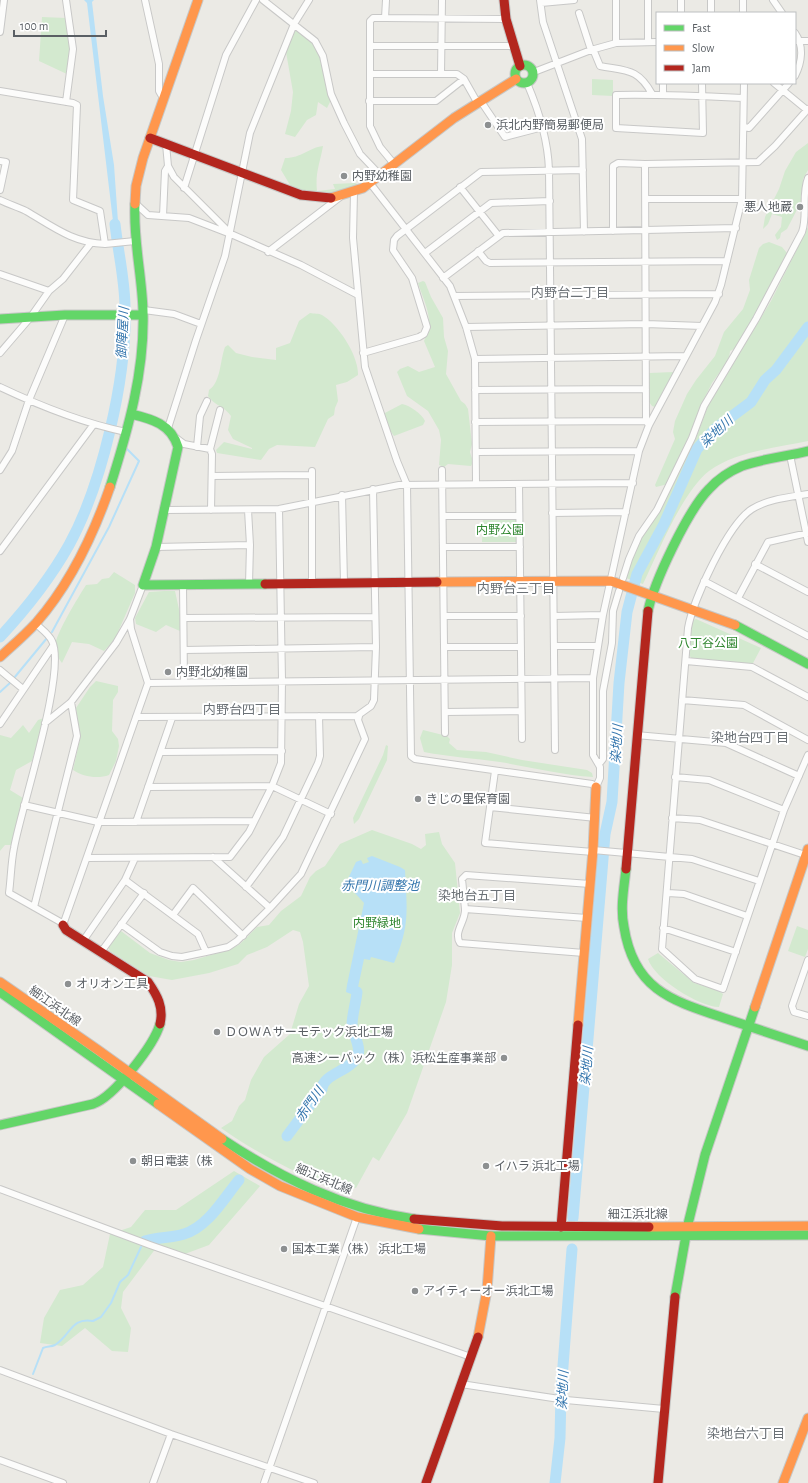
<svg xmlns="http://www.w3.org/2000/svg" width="808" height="1483" viewBox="0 0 808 1483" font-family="'Alegreya Sans','Noto Sans JP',sans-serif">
  <rect width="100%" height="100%" fill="#ebeae5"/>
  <path fill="#d3e9cf" d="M42,17l24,1 7,30 -4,27 -30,-14z
    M296,27l18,15 9,20 8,38 -4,8 -9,-6 -2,13 -9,5 -12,17 -10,-3 6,-23 2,-19 -7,-40z
    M592,79l21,1v16l-21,-1z
    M808,143v27l-5,9 -1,21 -15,29 -6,4 -1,5 -3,2 -2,-5 6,-8 1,-10 -10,-3 -4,10 -5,5 2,-12 14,-28 6,-18 11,-19z
    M323,146c-3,17 -8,27 -6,45l18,-2 -2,-5 22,-1 4,2 -15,8 -38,4 -16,-12 -9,-15 4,-12c17,0 23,-10 38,-12z
    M808,227v214c-32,7 -72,10 -99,30 -27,21 -51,82 -66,113l-17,-6 6,-20 9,-20 18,-25 37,-75 12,-32 63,-105z
    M769,242l13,5 5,6 -1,6 -50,89 -6,3 -1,8 -17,24 -10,20 -12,34 -22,47 -12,3 -1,-2 20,-46 -2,-7 2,-11 12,-27 9,-14 19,-24 9,-24 19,-23 7,-19 -1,-10 10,-32 4,-4z
    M423,281l2,1 6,15 12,21 1,19 4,14 -2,23 15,27 4,3 3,5 4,35 -2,8 3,10 -2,4 -23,-2 -4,3 -5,-2 2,-25 -2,-10 -11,-19 -21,-15 -10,-24 3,-3 8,-3 11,6 16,-5 -11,-26c11,-22 1,-36 -6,-58z
    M310,313c4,1 9,0 12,2 16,9 37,41 36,60l-11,7 -11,3 2,16 -3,7 -1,7 -6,4 -13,28 -38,-2 -8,4 -8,11 -44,-7 -1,-3 8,-8 28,7v-1l-19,-9 -5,-9 3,-14c-6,-9 -17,-11 -23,-20l1,-6c12,-8 11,-30 16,-43l3,-2 8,8 16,4 24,3v-12l14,-5 9,-22z
    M674,372l-19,35 -3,-1 -3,-4v-29z
    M402,404c7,1 20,10 23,17l-2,4 -29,11 -5,-7 -6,-15z
    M483,517l34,1v24h-35z
    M114,572l21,13v8l-20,46 -11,12 -15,-7 -17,-2 -10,21c-4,-5 -7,-12 -7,-17 0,-11 24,-50 31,-61l11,-1 5,-5 7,-1z
    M164,591h11l5,23v17l-14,-6 -10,7 -20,-8 -1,-6 14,-26z
    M696,619l65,29 -9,17 -60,-6 -3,-4 3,-34z
    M96,681l22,5v6l-5,8 -1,31 6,8 1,7 -3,15 -7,14c-11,4 -26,2 -36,-5l7,-31 -4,-31 14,-21z
    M44,718l-12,43 -16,9 -6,20 13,8 -11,47h-7l-5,6v-116l11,3 12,-13 6,8 9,-13z
    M423,730l24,6 3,3 -1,4 8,7 29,2 36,8 65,10 5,3 1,4c-30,-2 -63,-10 -93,-15 -26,-4 -51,-5 -76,-10l-4,-14z
    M386,745l2,1 -1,14 -28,59 -5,5 -1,-6 30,-63z
    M372,830l40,14 9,5 5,-4 -1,-11 14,-2 3,12 13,19 5,50 -8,20v32l-6,37 -39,111 -28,48 -6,-4 -17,31 -4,-1 -4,7c-45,-17 -87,-38 -127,-66l11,-7 7,-15 6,-6 6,-20 13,-23 26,-23 9,-30 10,-18 -6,-44 -3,-10 -7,-2 -26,17 -20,8 -9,9 -29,9 -37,7 -23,-4 -39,-25 -2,-4 13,-16 29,22 19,7 12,2 13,-2 37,-11 9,-5 17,-17 12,-2 12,-14 20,-15 9,-19 6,-6 9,-5 15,-22z
    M797,926l11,4v19l-3,8 -17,-6z
    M658,953l36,30 23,7 6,4 -4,13c-19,0 -65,-28 -71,-48z
    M234,1171l26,15 -51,59 -27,10 -26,-7 -33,44 -2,16 10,20 -3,24 -16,-1 -27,-23 -23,18 -22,-3 4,-25 16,-28 23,-5 20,-18 7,-33 21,-7 14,-17h31z"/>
  <path fill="#b7e0f7" d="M84,0h10l-2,2 11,94 11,69 5,71 -4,2 -28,-235z
    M372,856l28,11 5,3c2,40 5,56 -11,93l-23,-6 -1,3 -6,-1 -7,33 -6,2 -5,-2 1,-7 17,-82 -18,-20 10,-21 5,-2 2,4 6,-2 -2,-4z"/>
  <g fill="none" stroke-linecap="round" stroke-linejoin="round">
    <path stroke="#b7e0f7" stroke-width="2" d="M52,632l57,-105 30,-66 -12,-12
      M14,678l33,-40
      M0,692l11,-10
      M33,1374l10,-26c4,-2 8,-1 12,-3 16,-10 16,-28 38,-24l8,-4 10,-14 9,-21 8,-7 13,-28"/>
    <path stroke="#b7e0f7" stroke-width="11" d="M0,637c26,-28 50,-58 69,-92 33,-60 58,-168 56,-237 0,-28 -7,-56 -10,-84
      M287,1136l35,-47c0,-15 30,-18 36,-34 3,-8 -5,-21 -6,-30 0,-10 4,-22 5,-33
      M573,1218l29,-347 3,-37 7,-32 7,-119 8,-71 10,-38 27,-50 33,-75 18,-20 36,-27 14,-22 11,-10 32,-43
      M145,1241c13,-4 27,-3 39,-7 24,-7 40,-36 55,-54
      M555,1483l5,-45 1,-46 11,-143"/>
    <g stroke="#c8c8c7" stroke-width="8">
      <path id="street" d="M145,0l14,64v27l4,7
        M263,0l52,41 8,15 8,38 13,29 16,31 20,21
        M540,0l3,22 39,117 2,93
        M648,0v42
        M681,0v13
        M773,0l9,13
        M541,3l33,-3
        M579,13l12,37
        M711,13v-13
        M743,13v-13
        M385,18l1,-18
        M0,32l4,-32
        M795,33c9,13 7,29 0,43
        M795,41h13
        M616,43v-43
        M370,46h144
        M593,49l7,17c26,5 38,2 52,28
        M534,72l57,-22 25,-7 41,-1
        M370,74h87l7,5 13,23
        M441,74l1,-74
        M527,83c12,28 21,57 22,87l6,580
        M702,83l1,50 -87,-5v-33c42,-1 85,1 127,3
        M774,83l33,27
        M0,91l73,12 4,2 -4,95 27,11 5,33 30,-3
        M663,94v-11
        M480,100l25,37 38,-10
        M369,101h67l28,-22
        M66,102l7,-53 -7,-49
        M744,127l5,1 40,-45
        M166,144l2,22 6,11 57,57 70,31 57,30
        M0,161l6,1 -6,28
        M394,164l-14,-17 -10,-21v-105l3,-3h12l121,1
        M370,183l80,103 16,41 9,32 1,125
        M460,187l38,48
        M184,188l42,-133 30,-55
        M354,192l-1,46 12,129 32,94 10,24 4,271 4,3 177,25 4,3 4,-9v-11l-7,-12v-77l10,-63 36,-164 10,-26 66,-123 6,-17 21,-86 2,-116
        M646,199h96
        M0,200c8,4 18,7 26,11 26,15 47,32 79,33
        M135,203l13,12 41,3 39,15
        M163,216l2,-45 3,-5
        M613,231v-65l5,-3 27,1
        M478,251l8,10 4,2 237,-2
        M268,252l72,-55
        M425,253l66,-50 59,-2
        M0,274l49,17
        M443,278l60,-45 233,-5
        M454,296l265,-2
        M144,310l30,4 27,10
        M466,327l180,-3 56,2
        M0,353l30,-35 19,-27 14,-12 28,-36
        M363,353l56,-16 5,-3 3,-7 -15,-49 -19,-28 1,-10 3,-4 84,-64 102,-2
        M475,359l211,-3
        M0,387c40,19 83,36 126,45
        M475,390l171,-1
        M475,422l171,-1
        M649,425l-3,-4 -1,-257 113,-2 17,-16 33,-37
        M168,428l28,-88 29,-84 25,-123 44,-109 15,-24
        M176,438l8,6 26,5 2,5 -1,56
        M197,447l3,-31 7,-15
        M210,449l10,-39
        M477,452l162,-1
        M790,455l18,87
        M0,470l12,-19 17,-51 36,-85
        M442,470l3,263
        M312,471v112
        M212,476l99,-1
        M519,484l3,255
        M808,494c-18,3 -40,5 -56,15 -24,15 -59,91 -64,119l-26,321 33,30 28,10 61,-179 24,-55
        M342,495l2,88
        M165,510l114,-1 120,-24 234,-2
        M248,510l2,35 -1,39
        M552,513l74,-1
        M443,516h76
        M156,547l94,-2
        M444,547h76
        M0,551l94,-127
        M755,564l53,28
        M623,578l6,-19 10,-23 18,-26 35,-72 12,-32 52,-87 46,-87c6,-17 -1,-36 6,-54
        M704,581l104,55
        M183,585l1,97
        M738,598l30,-56 40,-9
        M444,616h77
        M554,616l49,-1
        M184,618l191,-1
        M35,623c5,5 14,11 17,18 15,30 -31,167 -38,207 -3,15 -3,30 -5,45l55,31
        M554,646h44
        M445,647h76
        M184,650l192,-3
        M686,661l66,6 56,30
        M0,670l23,19
        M148,683l445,-5
        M682,700l62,5 64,35
        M445,712l76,-1
        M136,717l221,-1 14,-10 3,-6 2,-53 -3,-158
        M45,723l26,-21 45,-59 14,-24 13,-34
        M0,724l53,-78
        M636,735l90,8 73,33
        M161,752l121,-1
        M599,764l4,-5v-68l9,-48 1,-32 6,-20
        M495,771l-10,72 108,9
        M675,777l34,3 75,30
        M148,787l124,-1 59,28
        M24,805l74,17 156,-1
        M490,807l106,11
        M672,818l28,2 108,36
        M136,822l36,-104
        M593,850l99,9 67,22
        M213,857l57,51
        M87,858l143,-1 19,-25 23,-46 9,-23 1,-83 -3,-171
        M125,880l73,54 8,18
        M246,887l37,-50 35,-74 2,-7 -1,-40
        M668,893l16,1 63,22
        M34,907l43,-171 -6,-34
        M465,909c1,12 -12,23 -5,34l124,10
        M173,915l20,-27 50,48
        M587,918l-122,-9 -3,-30 4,-4 124,9
        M121,924l39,28 12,4 10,1 24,-5 22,-5 9,-6 33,-33 31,-34 64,-135 -7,-19 1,-4
        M63,925l85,-242 -17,-54 -1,-10
        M663,928l73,24
        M83,941l42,-61 10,-22
        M101,952l43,-59
        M808,960l-16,46 2,6 14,4
        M0,1189l150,56 321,112
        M0,1370l171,64 143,49
        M461,1384l105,16 98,9
        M0,1460l63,23
        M153,1483l18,-49
        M264,1483l93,-266"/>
    </g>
    <g stroke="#c7c7c6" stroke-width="11">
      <path id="fast" d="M515 74a9 9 0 1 1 18 0a9 9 0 1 1-18 0Z
        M0,319l65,-4h78
        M131,414c21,5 40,10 47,33l-22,100 -13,38 122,-1
        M110,487c18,-57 35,-116 33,-176 -1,-36 -10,-71 -8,-107
        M648,611c6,-29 40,-101 61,-122 9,-10 21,-18 33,-23 19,-7 46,-10 66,-15
        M735,625l73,39
        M626,869c-2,19 -6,39 -2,58 10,64 49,74 103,92 27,9 54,18 81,27
        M0,992l158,112
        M0,1125l93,-21c21,-7 61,-59 67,-80
        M222,1139c59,39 121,70 192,80
        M419,1229l72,7 317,-1
        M675,1297l13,-73 17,-69 50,-148"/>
    </g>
    <g stroke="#c7c7c6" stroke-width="11">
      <path id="slow" d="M331,198l32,-10 91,-70 62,-39
        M135,204l1,-18 7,-28 55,-158
        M437,582l174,-1 124,44
        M0,657c12,-11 25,-22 36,-34 35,-40 57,-87 74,-136
        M0,982l98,68 124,89
        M755,1007l53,-158
        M578,1025l15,-175 3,-63
        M158,1104l92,65 30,17 77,31 62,12
        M649,1227l159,-1
        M478,1337l9,-47 4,-54
        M783,1483l25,-65"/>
    </g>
    <g stroke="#c7c7c6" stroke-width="11">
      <path id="jam" d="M504,0l2,19 14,47
        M150,138l151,57 30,3
        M265,584l172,-2
        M626,869l22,-258
        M63,925l3,5 82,52c9,13 16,25 12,42
        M414,1219l88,7 147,1
        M561,1227l17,-202
        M426,1483l52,-146
        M658,1483l17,-186"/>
    </g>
    <use href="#street" stroke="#fcfcfb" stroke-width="6"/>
    <use href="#fast" stroke="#63d668" stroke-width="9"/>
    <use href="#slow" stroke="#ff974d" stroke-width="9"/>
    <use href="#jam" stroke="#b3261e" stroke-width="9"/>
  </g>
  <g fill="#8d9091" stroke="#fff" stroke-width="1.5">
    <circle cx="488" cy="125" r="4"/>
    <circle cx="344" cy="176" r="4"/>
    <circle cx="800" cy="207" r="4"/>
    <circle cx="168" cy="672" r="4"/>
    <circle cx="418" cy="799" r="4"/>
    <circle cx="68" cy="984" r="4"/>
    <circle cx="217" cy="1032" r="4"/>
    <circle cx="504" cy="1058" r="4"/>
    <circle cx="133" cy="1161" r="4"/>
    <circle cx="486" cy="1166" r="4"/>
    <circle cx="284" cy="1249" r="4"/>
    <circle cx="415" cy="1291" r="4"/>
  </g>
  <g text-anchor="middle" stroke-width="4" stroke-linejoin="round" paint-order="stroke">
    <g font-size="12" fill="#5a5f64" stroke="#fff" text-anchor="start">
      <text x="496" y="129">浜北内野簡易郵便局</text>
      <text x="352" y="180">内野幼稚園</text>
      <text x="792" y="211" text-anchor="end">悪人地蔵</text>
      <text x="176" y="676">内野北幼稚園</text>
      <text x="426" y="803">きじの里保育園</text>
      <text x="76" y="988">オリオン工具</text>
      <text x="225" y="1036">ＤＯＷＡサーモテック浜北工場</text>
      <text x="496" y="1062" text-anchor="end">高速シーパック（株）浜松生産事業部</text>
      <text x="141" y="1165">朝日電装（株</text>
      <text x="494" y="1170">イハラ 浜北工場</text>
      <text x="292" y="1253">国本工業（株） 浜北工場</text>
      <text x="423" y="1295">アイティーオー浜北工場</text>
    </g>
    <g font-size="12" fill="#2f862f" stroke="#fff">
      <text x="500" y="534">内野公園</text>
      <text x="708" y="647">八丁谷公園</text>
      <text x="377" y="927">内野緑地</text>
    </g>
    <g font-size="12" fill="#5a5f64" stroke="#fff">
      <text transform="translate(55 1006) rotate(35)" y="4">細江浜北線</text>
      <text transform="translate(324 1179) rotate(23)" y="4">細江浜北線</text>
      <text x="638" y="1218">細江浜北線</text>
    </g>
    <g font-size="13" fill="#6b7176" stroke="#fff">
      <text x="570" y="297">内野台二丁目</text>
      <text x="516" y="593">内野台三丁目</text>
      <text x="242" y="714">内野台四丁目</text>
      <text x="750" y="742">染地台四丁目</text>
      <text x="477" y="900">染地台五丁目</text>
      <text x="746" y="1438">染地台六丁目</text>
    </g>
    <g font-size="13" font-style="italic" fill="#3677ae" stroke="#fff">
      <text transform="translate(122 333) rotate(-87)" y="5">御陣屋川</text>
      <text transform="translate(716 431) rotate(-43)" y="5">染地川</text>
      <text transform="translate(616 744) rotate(-86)" y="5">染地川</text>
      <text x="380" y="890">赤門川調整池</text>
      <text transform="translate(586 1066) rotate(-85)" y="5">染地川</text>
      <text transform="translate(309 1104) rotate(-55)" y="5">赤門川</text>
      <text transform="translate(562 1390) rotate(-87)" y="5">染地川</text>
    </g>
  </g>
  <rect x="656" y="12" width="140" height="72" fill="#ffffff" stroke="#bdbfc1"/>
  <rect x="664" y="25" width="20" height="6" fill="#63d668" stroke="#bdbfc1"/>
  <text x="692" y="32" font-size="12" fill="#5a5f64">Fast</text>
  <rect x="664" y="45" width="20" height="6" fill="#ff974d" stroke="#bdbfc1"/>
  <text x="692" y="52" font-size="12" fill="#5a5f64">Slow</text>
  <rect x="664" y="65" width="20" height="6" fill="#b3261e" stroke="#bdbfc1"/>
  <text x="692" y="72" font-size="12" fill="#5a5f64">Jam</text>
  <path d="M14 30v6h92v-6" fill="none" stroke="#5a5f64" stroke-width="2"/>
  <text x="20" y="30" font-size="12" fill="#5a5f64" stroke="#ffffff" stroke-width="3" paint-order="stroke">100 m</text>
</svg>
